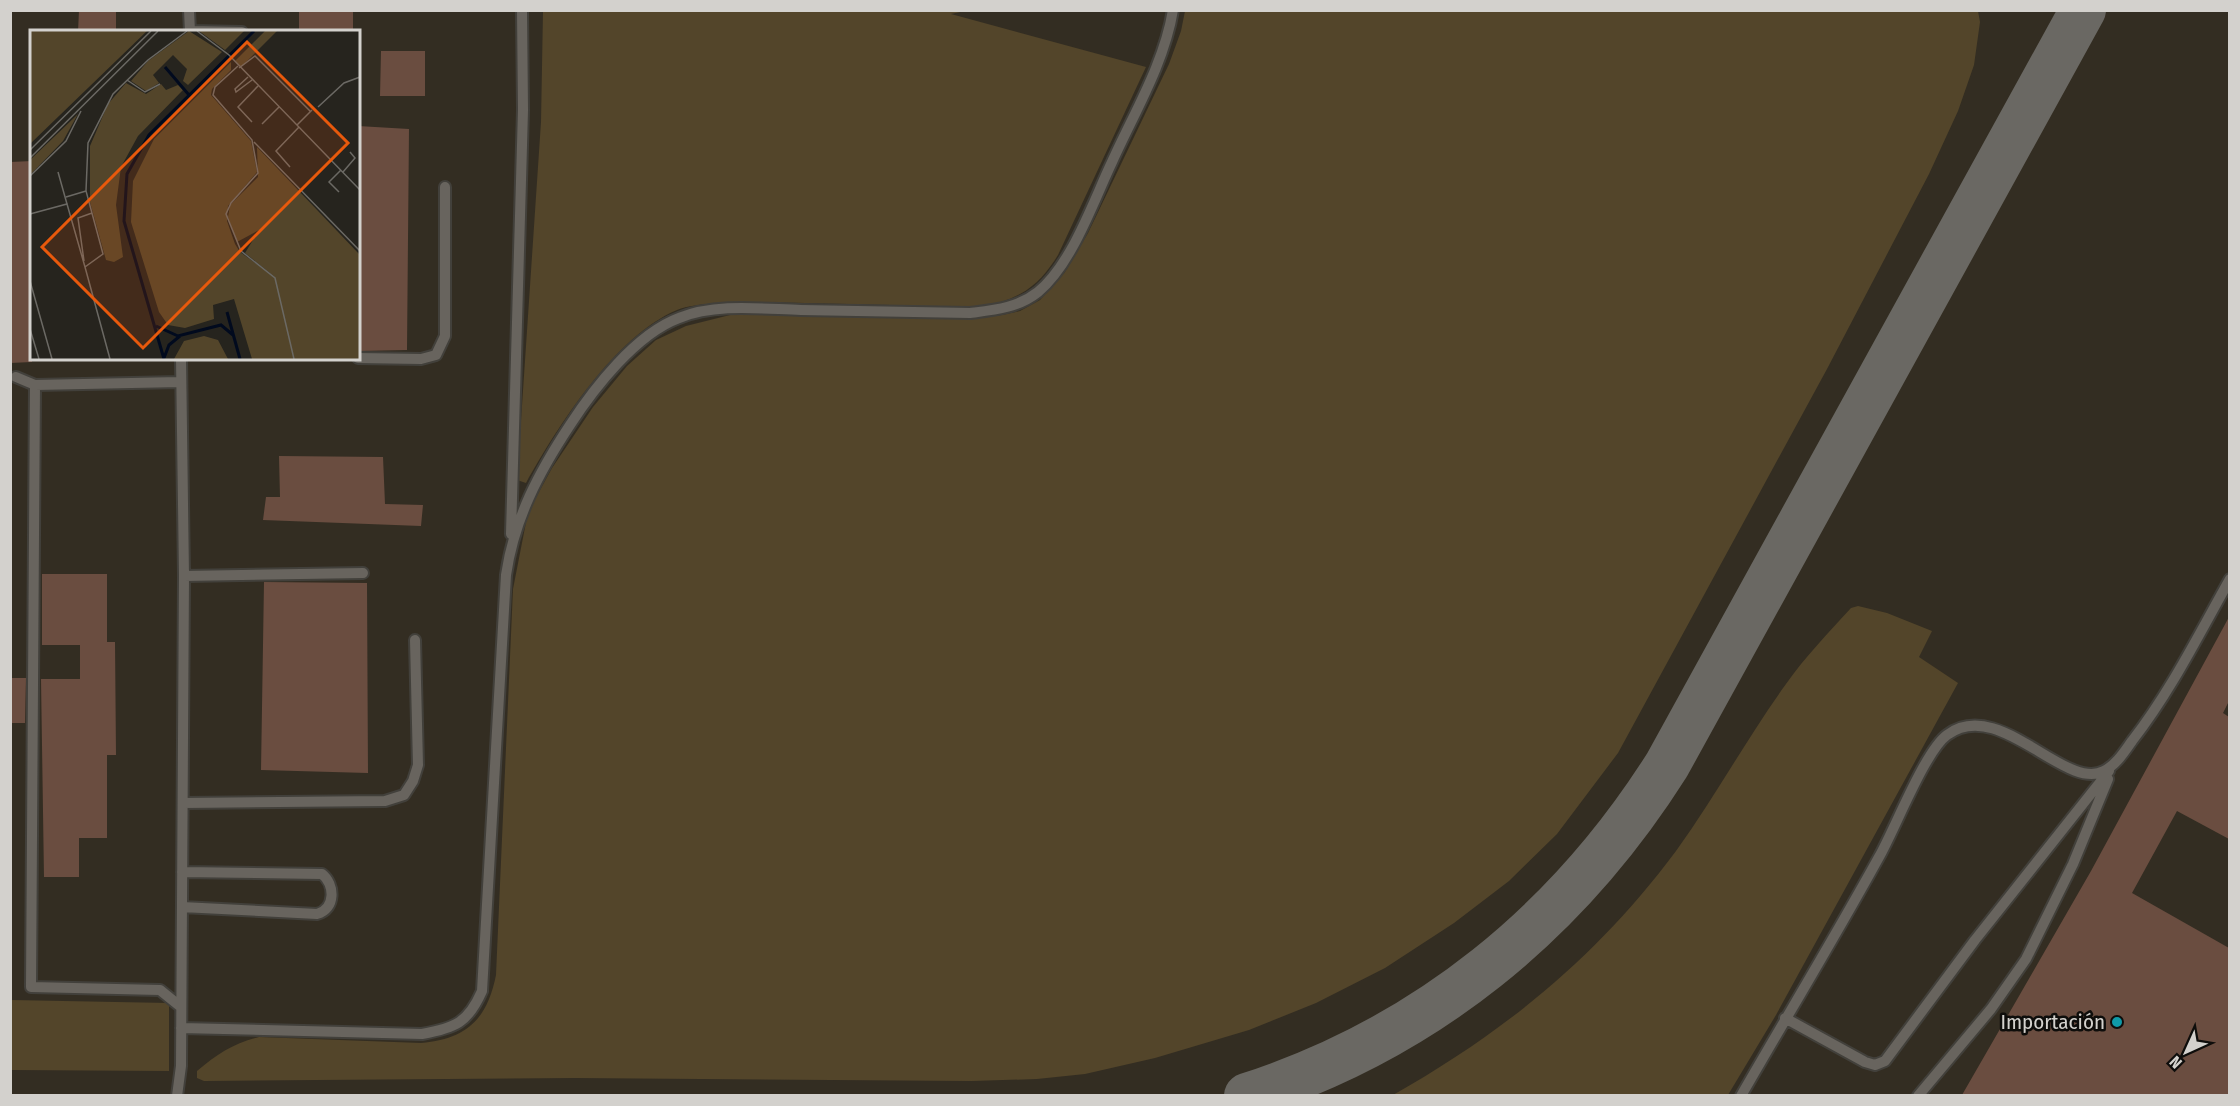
<svg xmlns="http://www.w3.org/2000/svg" width="2240" height="1106" viewBox="0 0 2240 1106" font-family="'Fira Sans Condensed',sans-serif">
  <rect width="100%" height="100%" fill="#26241e"/>
  <path fill="#332d22" fill-rule="evenodd" d="M10,11h2219v1084h-2218zM32,32h326v326h-326z"/>
  <path fill="#53452a" d="M543,11h422l-14,3 195,53 -88,188c-10,16 -21,30 -38,39 -37,21 -89,12 -130,11 -42,-1 -85,-2 -127,-3 -23,0 -66,0 -86,8 -62,26 -119,116 -151,173l-9,-3 24,-358z
    M1185,11h793l2,11 -6,43 -16,46 -29,63 -102,195 -209,384 -61,81 -48,47 -55,42 -69,45 -69,35 -67,27 -94,28 -70,16 -48,5 -65,2 -397,-3 -371,3 -7,-3v-7c20,-17 37,-28 62,-34l162,6c45,-4 66,-23 75,-68l17,-386 15,-77 24,-44 41,-61 34,-41 29,-26 30,-14 52,-13 224,6 40,-4 18,-4 20,-11 25,-28 23,-39 81,-169 12,-33z
    M1858,606l29,7 45,18 -13,26 39,26 -182,332 -48,80h-335c113,-64 205,-139 283,-244 39,-54 71,-113 110,-167 19,-27 43,-52 65,-76z
    M11,1000l158,3v68l-158,-1z"/>
  <g fill="none" stroke-linecap="round" stroke-linejoin="round">
    <path stroke="#6a6863" stroke-width="46" d="M1247,1096c179,-58 320,-173 420,-331l416,-755"/>
  </g>
  <path fill="#6a4d40" d="M79,10h37v22h-38z
    M299,10h54v22h-54z
    M381,51h44v45h-45z
    M358,126l51,3 -2,221 -49,1z
    M32,161v201l-22,1v-201z
    M279,456l104,1 2,47 38,1 -2,21 -158,-6 3,-23h14z
    M42,574h65v68h8l1,113h-9v83h-28v39h-35l-3,-198h39v-34h-38z
    M264,582l103,1 1,190 -107,-3z
    M2229,617v84l-6,12 6,4v122l-52,-28 -45,82 97,55v147h-267l129,-224z
    M10,678h16l-1,45h-15z"/>
  <g fill="none" stroke-linecap="round" stroke-linejoin="round">
    <g stroke="#42403b" stroke-width="14">
      <path id="service" d="M189,10l1,22
        M190,31l52,1
        M358,358l63,1 15,-4 9,-19v-149
        M16,377l19,8 145,-3
        M35,385l-4,602 129,3 21,17
        M511,534l12,-424 -1,-100
        M184,576l179,-3
        M183,803l202,-2 19,-6 9,-14 5,-16 -3,-125
        M182,872l140,2c13,10 14,35 -5,40l-135,-7
        M1785,1018l80,44 10,3 10,-4 90,-121 134,-169
        M181,1028l241,6c33,-6 46,-11 60,-43l24,-416c8,-56 33,-103 64,-150 24,-37 66,-91 109,-107 37,-15 83,-9 122,-8 56,1 113,2 169,3 24,-3 48,-5 68,-21 34,-28 55,-90 74,-130 22,-49 52,-98 61,-152
        M177,1096l4,-30 3,-490 -3,-218
        M1741,1096c46,-80 94,-159 138,-239 16,-28 46,-106 68,-122 52,-39 118,57 157,36 13,-7 20,-19 28,-30 39,-50 67,-107 98,-162
        M1918,1096l73,-87 35,-50 47,-95 35,-85"/>
    </g>
    <use href="#service" stroke="#68645e" stroke-width="10"/>
  </g>
  <circle fill="#0f9aa8" stroke="#0e0d0b" stroke-width="2" cx="2117" cy="1022" r="6"/>
  <g text-anchor="middle" stroke-width="5" stroke-linejoin="round" paint-order="stroke">
    <g font-size="21" fill="#d3d1cd" stroke="#0e0d0b" text-anchor="end">
      <text x="2105" y="1029">Importación</text>
    </g>
  </g>
  <g transform="translate(30 30)">
    <rect width="330" height="330" fill="#26241e"/>
    <path d="M0,1h117l-117,113zM159,1l33,21 -34,33 -5,-4 4,-12 -14,-14 -20,20 6,8 -13,8 -15,-10 17,-20zM169,1h45l-19,19zM235,1h12l-36,36 -6,-6zM201,32v8l-19,19 -1,6 40,46 6,31 -29,34 -1,15 8,23 5,8 35,25 -30,-24 14,-23 -22,12 -9,-25 2,-12 28,-28 -1,-30 103,108v104h-108l-18,-60 -21,6 1,14 -29,9 -17,-3 -9,-13 -28,-90 2,-41 21,-42zM96,53l20,11 15,-10 5,6 12,-5 5,5 -45,46 -17,31 -5,38 7,52 -9,5 -8,-2 -16,-58v-56l18,-42zM48,84l-15,27 -33,34v-15zM174,306l14,4 10,19h-54l10,-18z" fill="#53452a"/>
    <path fill="none" stroke="#010a1e" stroke-width="3" d="M135,37l24,28M197,282l13,47M126,296l22,10 43,-11 12,10M134,328l5,-13 11,-9M134,329l-40,-138 3,-47 22,-39 105,-104"/>
    <path fill="none" stroke="#6b6964" stroke-width="1.5" d="M167,1l32,24 131,135M208,36l-23,21 -2,8 39,45 6,33 -27,30 -5,11 15,37 34,27 19,81M209,38l16,-12 55,55M218,47l-13,12 1,3 16,-12M97,50l18,12 15,-8M288,77l26,-24 16,-6M222,92l-14,-15 20,-21M232,94l17,-17M267,95l15,-15M224,112l106,109M0,120l121,-119M0,128l128,-127M260,137l-14,-16 23,-24M28,142l9,32M313,142l12,-14 -5,-6M0,146l36,-35 15,-30M309,162l-10,-10 12,-12M36,167l20,-6M0,184l37,-10 18,63M54,231l-6,-43 14,-5M0,251l22,78M0,299l9,30M80,329l-25,-92 18,-13 -17,-63 2,-48 25,-49 35,-34 39,-29"/>
    <path fill="#e8590c" fill-opacity="0.15" stroke="#e8590c" stroke-width="3" d="M217,12l101,101 -205,205 -101,-101z"/>
    <rect width="330" height="330" fill="none" stroke="#d3d1cd" stroke-width="3"/>
  </g>
  <rect width="2240" height="1106" fill="none" stroke="#d3d1cd" stroke-width="24"/>
  <g transform="translate(2186 1052) rotate(225)" stroke="#0e0d0b" stroke-width="4.5" paint-order="stroke">
  <path d="M0-4.5L10 22L0 15L-10 22Z" fill="#d3d1cd"/>
  <text y="-9" font-size="16" font-weight="bold" text-anchor="middle" fill="#d3d1cd">N</text>
  </g>
</svg>
